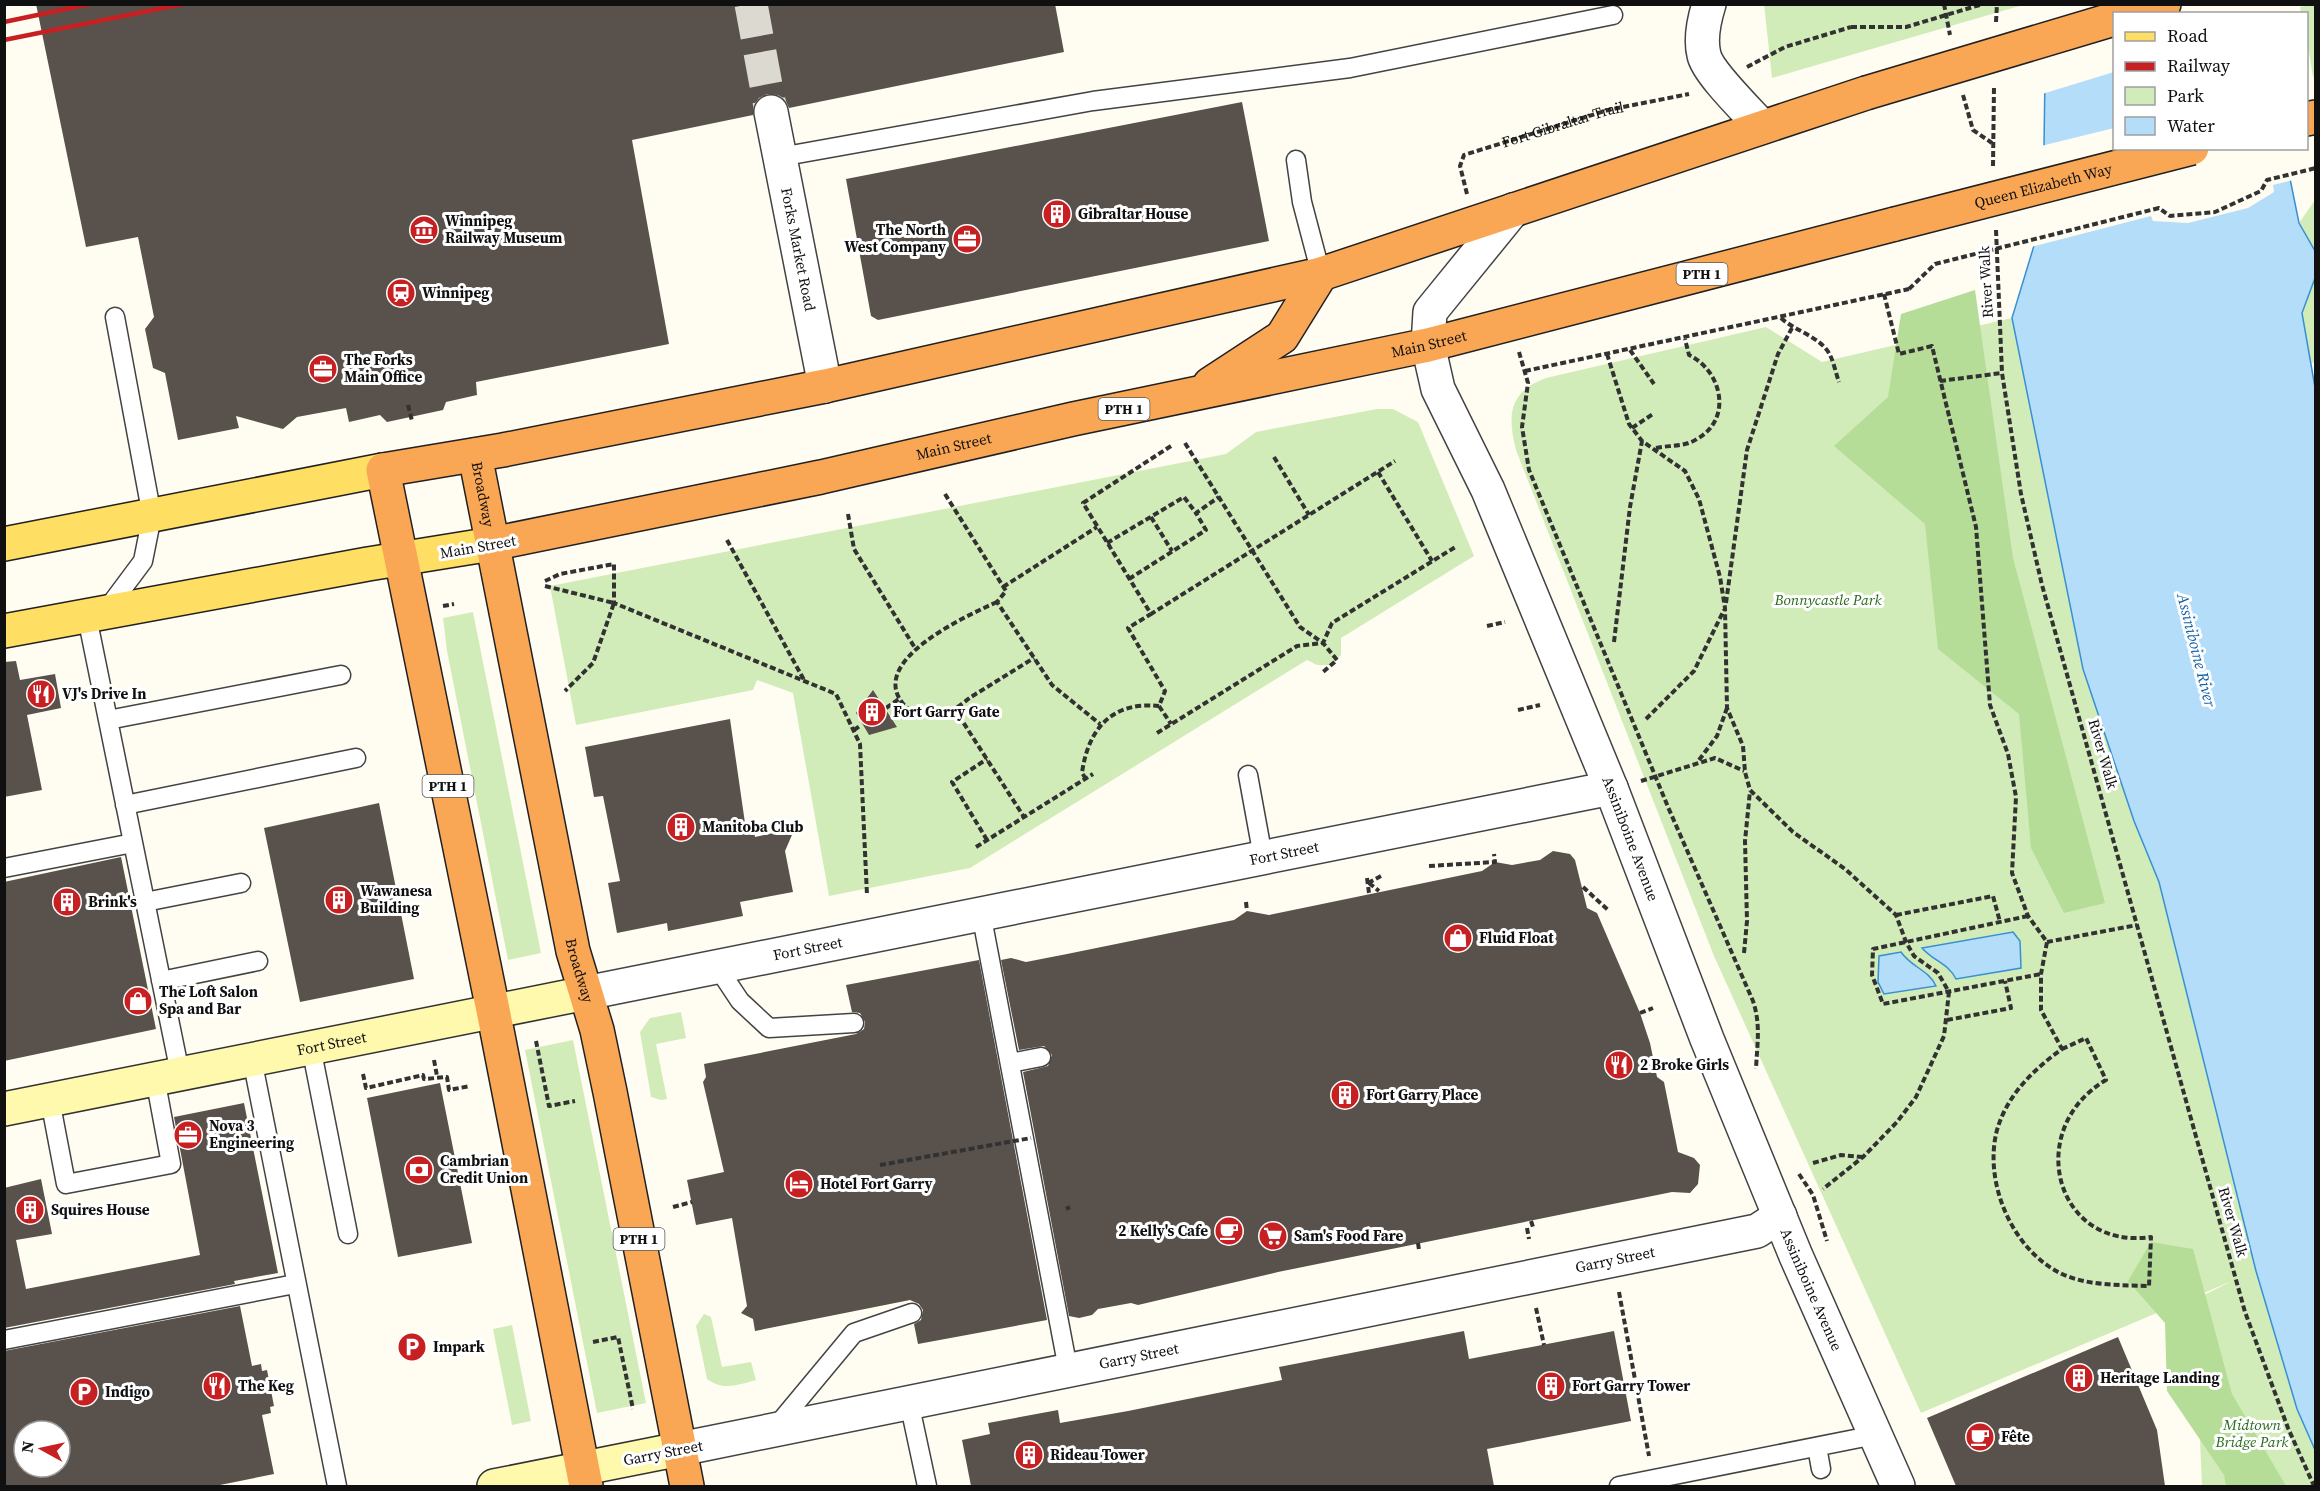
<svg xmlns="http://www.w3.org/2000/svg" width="2320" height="1491" viewBox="0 0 2320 1491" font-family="'Source Serif 4',serif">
  <rect width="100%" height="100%" fill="#fffdf2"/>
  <path fill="#d2ecb9" d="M1764,4h259v1l-251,73z
    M2309,5h6l1,72h-3l-6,-37 -1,-26 -5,-1 -1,-6z
    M2315,200v51l-16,-28z
    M2315,278v84l-4,1 -9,-50z
    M2012,318l71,351 51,152 25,61 97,389 41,138 18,41v36h-113l-8,-186 38,-19 -311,132 -207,-457 -198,-506c-9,-36 -7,-58 30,-72l220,-51 56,35z
    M1377,409h16l25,13 56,134 -133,82v17l-10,10h-14l-10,-5 -337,208 -141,28 -36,-203 -36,-13 -4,10 -177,35 -26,-139 676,-132 30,-22z
    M473,612l68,341 -33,7 -61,-309 -4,-33z
    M681,1012l5,26 -30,6 11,55 -6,1 -10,-3 -11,-65 10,-14z
    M573,1040l73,363 -49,10 -72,-363z
    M704,1314l7,3 11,50 29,-5 5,18c-18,5 -33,11 -49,-1l-11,-53z
    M512,1325l19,96 -19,4 -19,-96z"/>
  <path fill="#b5dd98" d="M1975,290l38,268 92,345 -41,10 -33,-65 -12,-134 -81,-65 -13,-125 -91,-78 54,-49 13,-83z
    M2151,1242l42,7 39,145 54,92h-60l-2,-11 -57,-84 -2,-68 -37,-42z"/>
  <path fill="#b4ddf9" stroke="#3890d3" stroke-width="1.5" d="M2046,5l68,9v134l170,1 15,74 16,28v27l-13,35 14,80 -1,1057 -18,-41 -41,-138 -97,-389 -25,-61 -51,-152 -71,-351 31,-102z
    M2013,932l7,9 1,27 -65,11c-8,-16 -23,-18 -34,-31z
    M1901,952c10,15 28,18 35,34l-52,8 -6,-12 1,-26z"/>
  <path fill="#fffdf2" d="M2043,4h224v10h-153v58l-72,22z
    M2114,128v20h173l6,32 -20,5 1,7 -26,16 -60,15 -35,-2 -2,-5 -120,31 9,-31 1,-70z"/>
  <path fill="#59514b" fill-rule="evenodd" d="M36,4h1019l9,48 -275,56 -4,-9 -7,-4 -11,-1 -8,4 -5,7 -1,10 -121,25 37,204 -193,38 1,13 -31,7 -3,8 -56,12 -7,-7 -31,7 -3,-14 -49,9 -14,12 -47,-13 3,12 -61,12 -13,-67 -12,-5 -8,-39 9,-12 -16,-80 -52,10z
    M1242,102l27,139 -391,79 -7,-4 -25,-137z
    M16,661l4,19 35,-6 6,34 -34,7 15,75 -38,7v-135z
    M873,690l24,37 -28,8 -13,-22z
    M730,719l15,104 7,-2 3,16 40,-9 -10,23 8,41 -53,10 3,14 -75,15 -1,-8 -50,10 -9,-50 12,-2 -17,-85 -9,1 -9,-50z
    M379,803l35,176 -114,23 -36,-174z
    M1553,851l17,3 5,6 12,48 10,5 43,100 10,30 7,34 7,5 14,70 16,6 6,7 -2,19 -8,9 -18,-1 -394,80 -140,33 -7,-2 -33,6 -6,6 -13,3 -10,-2 -46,-244 25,-6 4,-11 -8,-9 -25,4 -18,-90 10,-2 15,4 41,-8 167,-34 13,-9 22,4 213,-44 13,-9 17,3 28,-5z
    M121,857l35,172 -152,32v-179z
    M979,960l68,360 -129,24 -4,-20 7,-4 2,-10 -4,-6 -9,-4 -155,31 -2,-12 -12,-6 6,-7 -15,-88 -36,7 -9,-45 37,-8 -21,-90 3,-5 -2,-13 152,-30 8,-5 1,-7 -5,-9 -8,-1 -6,-27z
    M440,1083l32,160 -74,14 -31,-159z
    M244,1103l34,170 -44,8 1,3 -231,44v-140l37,-9 11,55 -36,6 10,49 174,-34 -26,-138z
    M240,1306l12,60 9,-2 1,7 5,-1 7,36 -4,1 1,6 -9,2 12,59 -59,12h-211v-135zM24,1431h36v36h-36z
    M1464,1331l5,28 145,-28 17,90 -144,28 7,37h-523l-9,-46 28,-6 -2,-11 70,-13 2,13 68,-12 154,-31 -3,-13z
    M2118,1337l39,93 8,56h-209l-29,-68z"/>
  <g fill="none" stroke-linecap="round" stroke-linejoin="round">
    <path stroke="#dbd9d0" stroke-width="33" stroke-dasharray="33 16" stroke-linecap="butt" d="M751,4l20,108"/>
    <g stroke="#434343" stroke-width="21">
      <path id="lane" d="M780,157l313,-56 257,-33 263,-53
        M1296,160l6,42 19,72
        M105,612l38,-51 9,-45 -37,-199
        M87,617l93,456
        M108,720l233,-45
        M1248,775l15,82
        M125,805l231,-47
        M4,868l129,-25
        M145,902l96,-19
        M981,913l87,456
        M716,965l24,36 29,27 85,-5
        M161,981l97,-20
        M311,1047l37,187
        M252,1059l85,427
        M1010,1063l31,-6
        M50,1100l16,84 105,-20 -16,-86
        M4,1340l291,-56
        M909,1402l18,84
        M775,1428l79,-95 58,-20
        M1817,1447l4,22
        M1619,1486l256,-51"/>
    </g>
    <g stroke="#434343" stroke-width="36">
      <g id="street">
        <path d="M1709,4c-5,16 -9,35 -5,51 4,18 45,57 58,72"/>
        <path id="s2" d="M771,112l54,274"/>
        <path id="s3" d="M1513,210l-83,102 -2,33 10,44 50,101 123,298 96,251 89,217 102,230"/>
        <path id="s4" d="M586,993l1025,-205"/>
        <path id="s5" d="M680,1449l1077,-218 23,-15"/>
      </g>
    </g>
    <g stroke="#323232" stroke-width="36">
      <g id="secondary">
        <path id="s6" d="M4,1109l582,-116"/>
        <path d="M494,1486l186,-37"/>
      </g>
    </g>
    <g stroke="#212121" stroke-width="36">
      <path id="primary" d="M4,544l379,-74
        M4,631l364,-67 124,-20"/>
    </g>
    <g stroke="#212121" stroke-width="36">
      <g id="highway">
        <path d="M2134,14l30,-10"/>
        <path d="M2306,119l10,-2"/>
        <path d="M1210,384l72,-47 39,-63"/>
        <path id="s7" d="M475,455l98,496 24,79 13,62 77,394"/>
        <path id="s8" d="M492,544l329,-67 252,-58 355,-74 467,-121"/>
        <path d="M586,1486l-93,-476 -110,-540 120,-20 322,-64 496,-112 545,-181"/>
      </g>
    </g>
    <g stroke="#323232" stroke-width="4" stroke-dasharray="6 3" stroke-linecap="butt">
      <path d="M1944,4l6,31"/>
      <path d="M1996,22l1,-18"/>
      <path d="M1747,67l38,-20 66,-20"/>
      <path d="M1963,95l10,35 19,13"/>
      <path d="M1993,166l1,-80"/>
      <path id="s1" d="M1467,194l-7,-28 4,-11 144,-45 81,-16"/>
      <path d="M1996,230l6,143 19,121 21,91 203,727 43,116 26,58"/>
      <path d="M1884,294l15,60 33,-8 44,181 14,178 18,49 8,43 -4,76 16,43 19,26 -6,32v36l21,39c-28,20 -55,46 -65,81 -14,53 16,121 65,144 26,12 59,11 87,12l2,-49c-96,14 -128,-108 -45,-157l-20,-42 -24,11"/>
      <path d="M1781,318c14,13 40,19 49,37 4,8 6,19 9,27"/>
      <path d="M1630,350l24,34"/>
      <path d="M1519,352l9,31 -6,44 7,43 139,337 85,194c8,24 4,44 3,68"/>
      <path d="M1607,354l22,70 13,17 43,30 14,28 21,78 5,31 2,100 16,38 2,26 5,18 43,42 52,37 51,46 10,27 8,14 24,17 11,19 -5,44 -28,61 -19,25 -34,35 -40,32"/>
      <path d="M1525,371l384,-82"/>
      <path d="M1940,381l62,-8"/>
      <path d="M408,405l4,16"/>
      <path d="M1632,428l21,-14"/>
      <path d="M1185,443l115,184 23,16 14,17 -14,12"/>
      <path d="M1171,446l-88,57 68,111 244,-153"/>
      <path d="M1656,448c14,-3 29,-1 41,-9 36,-20 25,-68 -8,-84l-4,-16"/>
      <path d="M1274,457l35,58"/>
      <path d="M1378,472l54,89"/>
      <path d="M945,494l61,97 -9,11 55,83 48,39"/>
      <path d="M848,514l6,35 61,99"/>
      <path d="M1151,517l21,34"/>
      <path d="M727,540l77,140"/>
      <path d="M1107,543l77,-46 12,16 23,-16"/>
      <path d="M1129,579l77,-49 -10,-17"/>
      <path d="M545,581l15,-7 54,-10v39l222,91 24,50 7,151"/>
      <path d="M545,586l69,17 -21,60 -28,28"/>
      <path d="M1003,587l94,-60"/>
      <path d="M997,602c-31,14 -133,60 -92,104 11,11 29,10 43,6 8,-3 16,-10 23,-15 21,-13 42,-26 63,-39"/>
      <path d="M1726,603l21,-153 31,-96 14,-26"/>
      <path d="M443,606l11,-2"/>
      <path d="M1487,626l18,-4"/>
      <path d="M1614,642l16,-135 12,-66"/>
      <path d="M1159,706l12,18"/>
      <path d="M886,708l13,-9"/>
      <path d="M954,708l70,109"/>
      <path d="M1518,710l22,-5"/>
      <path d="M1646,719l48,-48 30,-61"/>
      <path d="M854,730l7,-5"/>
      <path d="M1157,733l140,-87 26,-3 9,-20 125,-77"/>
      <path d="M1699,760l18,-24 10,-28"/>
      <path d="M1086,779l-4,-6c6,-44 30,-72 77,-67l6,-15 -37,-63 23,-14"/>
      <path d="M1641,781l74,-23 29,13"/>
      <path d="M987,840l-35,-58 35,-23"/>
      <path d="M976,847l117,-73"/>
      <path d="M1429,866l66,-4 -1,-8"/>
      <path d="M1367,878l2,15"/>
      <path d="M1368,883l13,-7"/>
      <path d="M1369,883l10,8"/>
      <path d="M1583,887l25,23"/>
      <path d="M1246,902l1,9"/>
      <path d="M1896,915l97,-19 7,26"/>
      <path d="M2028,916l-155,33 -1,26 11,29 158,-30"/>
      <path d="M2047,942l90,-17"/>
      <path d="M1744,953l3,-32 -2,-80 5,-50"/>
      <path d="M1640,1013l13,-5"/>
      <path d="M1947,1020l64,-12 -6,-27"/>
      <path d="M536,1041l13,65 26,-5"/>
      <path d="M434,1060l3,16"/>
      <path d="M363,1074l3,14 57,-13 1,4 23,-2 2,13 21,-4"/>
      <path d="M1813,1163l28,-8 21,2"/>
      <path d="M1799,1174l14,21 14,46"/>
      <path d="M673,1207l19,-5"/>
      <path d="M1066,1209l4,-2"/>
      <path d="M1531,1221l2,6"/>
      <path d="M1527,1228l2,11"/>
      <path d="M1418,1243l1,7"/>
      <path d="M1619,1292l30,164"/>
      <path d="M1536,1308l8,37"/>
      <path d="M593,1342l25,-5 15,72"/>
    </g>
    <use href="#lane" stroke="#fff" stroke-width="18"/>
    <use href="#street" stroke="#fff" stroke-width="33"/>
    <use href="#secondary" stroke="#fff9ad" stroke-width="33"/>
    <use href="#primary" stroke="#fede63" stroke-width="33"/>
    <use href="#highway" stroke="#faa755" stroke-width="33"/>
    <path stroke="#c72022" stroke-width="4.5" d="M4,22l86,-18
      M4,40l179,-36"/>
    <g stroke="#212121" stroke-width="36" stroke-linecap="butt">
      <g id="highway-bridge">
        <path d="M1866,93l248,-74"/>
        <path id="s9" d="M1895,224l297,-76"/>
      </g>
    </g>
    <path stroke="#323232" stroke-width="4" stroke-dasharray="6 3" stroke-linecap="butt" d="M1851,27h55l77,-23
      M1909,289l26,-25 224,-56 11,8 45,-4 46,-21 6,-11 49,-12
      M880,1165l151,-27"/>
    <use href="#highway-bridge" stroke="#faa755" stroke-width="33"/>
  </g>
  <defs>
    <g id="building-disc" transform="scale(1.5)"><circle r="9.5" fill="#c72022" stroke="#fff"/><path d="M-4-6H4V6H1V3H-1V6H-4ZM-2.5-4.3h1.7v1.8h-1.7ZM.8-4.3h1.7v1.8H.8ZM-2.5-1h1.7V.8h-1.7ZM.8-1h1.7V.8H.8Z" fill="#fff"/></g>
    <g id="museum-disc" transform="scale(1.5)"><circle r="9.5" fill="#c72022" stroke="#fff"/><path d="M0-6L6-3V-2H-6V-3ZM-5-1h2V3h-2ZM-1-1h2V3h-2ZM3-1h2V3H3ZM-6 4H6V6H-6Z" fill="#fff"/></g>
    <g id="office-disc" transform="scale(1.5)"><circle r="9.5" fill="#c72022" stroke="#fff"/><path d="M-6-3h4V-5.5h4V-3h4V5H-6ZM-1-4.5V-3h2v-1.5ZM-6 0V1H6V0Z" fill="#fff"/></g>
    <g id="station-disc" transform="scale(1.5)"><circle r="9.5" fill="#c72022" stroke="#fff"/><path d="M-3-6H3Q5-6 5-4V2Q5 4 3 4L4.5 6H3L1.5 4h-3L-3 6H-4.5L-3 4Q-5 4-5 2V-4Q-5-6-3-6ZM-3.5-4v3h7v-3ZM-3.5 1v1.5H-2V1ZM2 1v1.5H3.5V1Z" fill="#fff"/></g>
    <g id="restaurant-disc" transform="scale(1.5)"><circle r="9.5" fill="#c72022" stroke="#fff"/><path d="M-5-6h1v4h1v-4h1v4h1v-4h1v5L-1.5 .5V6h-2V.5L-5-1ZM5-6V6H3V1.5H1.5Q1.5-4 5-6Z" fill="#fff"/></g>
    <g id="shop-disc" transform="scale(1.5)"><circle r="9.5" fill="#c72022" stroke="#fff"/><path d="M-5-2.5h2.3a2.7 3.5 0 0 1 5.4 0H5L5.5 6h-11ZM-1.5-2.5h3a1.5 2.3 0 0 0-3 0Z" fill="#fff"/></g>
    <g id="bank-disc" transform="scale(1.5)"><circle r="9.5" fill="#c72022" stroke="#fff"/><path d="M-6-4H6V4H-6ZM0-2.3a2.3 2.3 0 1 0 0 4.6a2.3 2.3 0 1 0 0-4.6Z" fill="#fff"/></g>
    <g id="hotel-disc" transform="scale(1.5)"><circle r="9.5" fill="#c72022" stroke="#fff"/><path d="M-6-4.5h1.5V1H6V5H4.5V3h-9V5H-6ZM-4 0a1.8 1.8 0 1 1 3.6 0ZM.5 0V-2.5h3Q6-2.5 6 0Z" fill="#fff"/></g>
    <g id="cafe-disc" transform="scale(1.5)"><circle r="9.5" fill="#c72022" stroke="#fff"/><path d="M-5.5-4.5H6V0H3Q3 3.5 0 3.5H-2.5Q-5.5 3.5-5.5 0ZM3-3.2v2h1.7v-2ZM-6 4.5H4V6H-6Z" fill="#fff"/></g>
    <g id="supermarket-disc" transform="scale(1.5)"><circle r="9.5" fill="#c72022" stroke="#fff"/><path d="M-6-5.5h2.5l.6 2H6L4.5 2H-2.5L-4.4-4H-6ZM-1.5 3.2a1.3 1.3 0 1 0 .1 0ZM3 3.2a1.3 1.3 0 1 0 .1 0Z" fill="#fff"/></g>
    <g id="parking-disc" transform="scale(1.5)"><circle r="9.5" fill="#c72022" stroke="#fff"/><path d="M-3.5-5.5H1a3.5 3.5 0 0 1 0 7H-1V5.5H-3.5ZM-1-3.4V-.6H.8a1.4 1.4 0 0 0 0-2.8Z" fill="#fff"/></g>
  </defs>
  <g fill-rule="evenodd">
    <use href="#building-disc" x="1057" y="214"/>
    <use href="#museum-disc" x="424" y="230"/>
    <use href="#office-disc" x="967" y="239"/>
    <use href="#station-disc" x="401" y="293"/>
    <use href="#office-disc" x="323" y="369"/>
    <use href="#restaurant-disc" x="41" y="694"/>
    <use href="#building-disc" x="872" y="712"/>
    <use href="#building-disc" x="681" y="827"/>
    <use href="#building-disc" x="339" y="900"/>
    <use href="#building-disc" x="67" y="902"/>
    <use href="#shop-disc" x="1458" y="938"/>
    <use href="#shop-disc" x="138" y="1001"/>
    <use href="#restaurant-disc" x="1619" y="1065"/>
    <use href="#building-disc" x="1345" y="1095"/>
    <use href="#office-disc" x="188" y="1135"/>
    <use href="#bank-disc" x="419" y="1170"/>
    <use href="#hotel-disc" x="799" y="1184"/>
    <use href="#building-disc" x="30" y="1210"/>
    <use href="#cafe-disc" x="1229" y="1231"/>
    <use href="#supermarket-disc" x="1273" y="1236"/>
    <use href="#parking-disc" x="412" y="1347"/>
    <use href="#building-disc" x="2079" y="1378"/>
    <use href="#restaurant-disc" x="217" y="1386"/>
    <use href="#building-disc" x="1551" y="1386"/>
    <use href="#parking-disc" x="84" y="1392"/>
    <use href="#cafe-disc" x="1980" y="1437"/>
    <use href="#building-disc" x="1029" y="1455"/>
  </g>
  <g text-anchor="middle" stroke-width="6" stroke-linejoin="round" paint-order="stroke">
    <g fill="#fff" stroke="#585858" stroke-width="1.5">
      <rect x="1676.5" y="263" width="51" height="22" rx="4.5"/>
      <rect x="1098.5" y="398" width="51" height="22" rx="4.5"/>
      <rect x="422.5" y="775" width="51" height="22" rx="4.5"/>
      <rect x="613.5" y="1228" width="51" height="22" rx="4.5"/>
    </g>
    <g font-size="14" font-weight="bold" fill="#101010">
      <text x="1702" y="279">PTH 1</text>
      <text x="1124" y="414">PTH 1</text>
      <text x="448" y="791">PTH 1</text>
      <text x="639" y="1244">PTH 1</text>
    </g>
    <g font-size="15" fill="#101010" stroke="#fff">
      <text dy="5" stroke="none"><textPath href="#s1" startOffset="144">Fort Gibraltar Trail</textPath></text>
      <text dy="5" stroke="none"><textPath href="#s9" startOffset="153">Queen Elizabeth Way</textPath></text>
      <text dy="5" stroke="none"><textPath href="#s2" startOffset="140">Forks Market Road</textPath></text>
      <text transform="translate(1986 282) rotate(-93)" y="5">River Walk</text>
      <text dy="5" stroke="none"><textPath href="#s8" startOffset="958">Main Street</textPath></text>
      <text dy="5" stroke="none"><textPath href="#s8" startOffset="472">Main Street</textPath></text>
      <text dy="5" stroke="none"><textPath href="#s7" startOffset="40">Broadway</textPath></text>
      <text transform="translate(478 547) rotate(-10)" y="5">Main Street</text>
      <text transform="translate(2103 754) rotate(74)" y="5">River Walk</text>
      <text dy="5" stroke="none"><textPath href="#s3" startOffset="699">Assiniboine Avenue</textPath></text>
      <text dy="5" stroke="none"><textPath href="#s4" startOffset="712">Fort Street</textPath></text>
      <text dy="5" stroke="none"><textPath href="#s4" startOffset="226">Fort Street</textPath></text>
      <text dy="5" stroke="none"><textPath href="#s7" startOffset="526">Broadway</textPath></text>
      <text dy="5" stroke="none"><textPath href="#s6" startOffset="334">Fort Street</textPath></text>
      <text transform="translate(2233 1222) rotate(74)" y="5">River Walk</text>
      <text dy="5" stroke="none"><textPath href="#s5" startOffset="954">Garry Street</textPath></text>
      <text dy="5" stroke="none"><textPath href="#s3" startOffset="1185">Assiniboine Avenue</textPath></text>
      <text dy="5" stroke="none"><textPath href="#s5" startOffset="468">Garry Street</textPath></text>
      <text transform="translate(663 1453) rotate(-11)" y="5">Garry Street</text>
    </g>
    <g font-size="15" font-weight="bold" fill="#101010" stroke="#fff" text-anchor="start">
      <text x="1078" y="219">Gibraltar House</text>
      <text x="445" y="226">Winnipeg<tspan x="445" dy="17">Railway Museum</tspan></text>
      <text x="946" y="235" text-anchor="end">The North<tspan x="946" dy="17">West Company</tspan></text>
      <text x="422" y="298">Winnipeg</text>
      <text x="344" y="365">The Forks<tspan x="344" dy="17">Main Office</tspan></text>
      <text x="62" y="699">VJ's Drive In</text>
      <text x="893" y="717">Fort Garry Gate</text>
      <text x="702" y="832">Manitoba Club</text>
      <text x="360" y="896">Wawanesa<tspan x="360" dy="17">Building</tspan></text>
      <text x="88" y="907">Brink's</text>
      <text x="1479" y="943">Fluid Float</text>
      <text x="159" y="997">The Loft Salon<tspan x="159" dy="17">Spa and Bar</tspan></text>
      <text x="1640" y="1070">2 Broke Girls</text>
      <text x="1366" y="1100">Fort Garry Place</text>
      <text x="209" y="1131">Nova 3<tspan x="209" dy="17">Engineering</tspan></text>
      <text x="440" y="1166">Cambrian<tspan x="440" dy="17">Credit Union</tspan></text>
      <text x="820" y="1189">Hotel Fort Garry</text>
      <text x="51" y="1215">Squires House</text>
      <text x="1208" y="1236" text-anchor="end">2 Kelly's Cafe</text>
      <text x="1294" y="1241">Sam's Food Fare</text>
      <text x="433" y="1352">Impark</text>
      <text x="2100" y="1383">Heritage Landing</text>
      <text x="238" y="1391">The Keg</text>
      <text x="1572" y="1391">Fort Garry Tower</text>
      <text x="105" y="1397">Indigo</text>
      <text x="2001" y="1442">Fête</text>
      <text x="1050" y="1460">Rideau Tower</text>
    </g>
    <g font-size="15" font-style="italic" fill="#296b1c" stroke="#fff">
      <text x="1828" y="605">Bonnycastle Park</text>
      <text x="2252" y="1430">Midtown<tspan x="2252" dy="17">Bridge Park</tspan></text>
    </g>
    <g font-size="16" font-style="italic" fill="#1261a8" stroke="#fff">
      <text transform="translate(2197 650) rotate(76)" y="6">Assiniboine River</text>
    </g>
  </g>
  <rect width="2320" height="1491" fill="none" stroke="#101010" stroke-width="12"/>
  <rect x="2113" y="12" width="195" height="138" fill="#ffffff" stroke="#9f9f9f" stroke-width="1.5"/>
  <rect x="2125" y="32" width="30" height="9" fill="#fede63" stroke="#9f9f9f" stroke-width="1.5"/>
  <text x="2167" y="42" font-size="18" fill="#101010">Road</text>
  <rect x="2125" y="62" width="30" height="9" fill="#c72022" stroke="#9f9f9f" stroke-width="1.5"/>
  <text x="2167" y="72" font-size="18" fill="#101010">Railway</text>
  <rect x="2125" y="87" width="30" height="18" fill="#d2ecb9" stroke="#9f9f9f" stroke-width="1.5"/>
  <text x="2167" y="102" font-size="18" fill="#101010">Park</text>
  <rect x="2125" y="117" width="30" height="18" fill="#b4ddf9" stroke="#9f9f9f" stroke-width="1.5"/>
  <text x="2167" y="132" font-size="18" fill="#101010">Water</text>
  <g transform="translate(42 1449) rotate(278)"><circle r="28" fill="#ffffff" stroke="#9f9f9f" stroke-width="1.5"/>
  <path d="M0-4.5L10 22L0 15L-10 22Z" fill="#c72022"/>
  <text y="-9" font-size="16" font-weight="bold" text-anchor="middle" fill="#101010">N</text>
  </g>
</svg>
